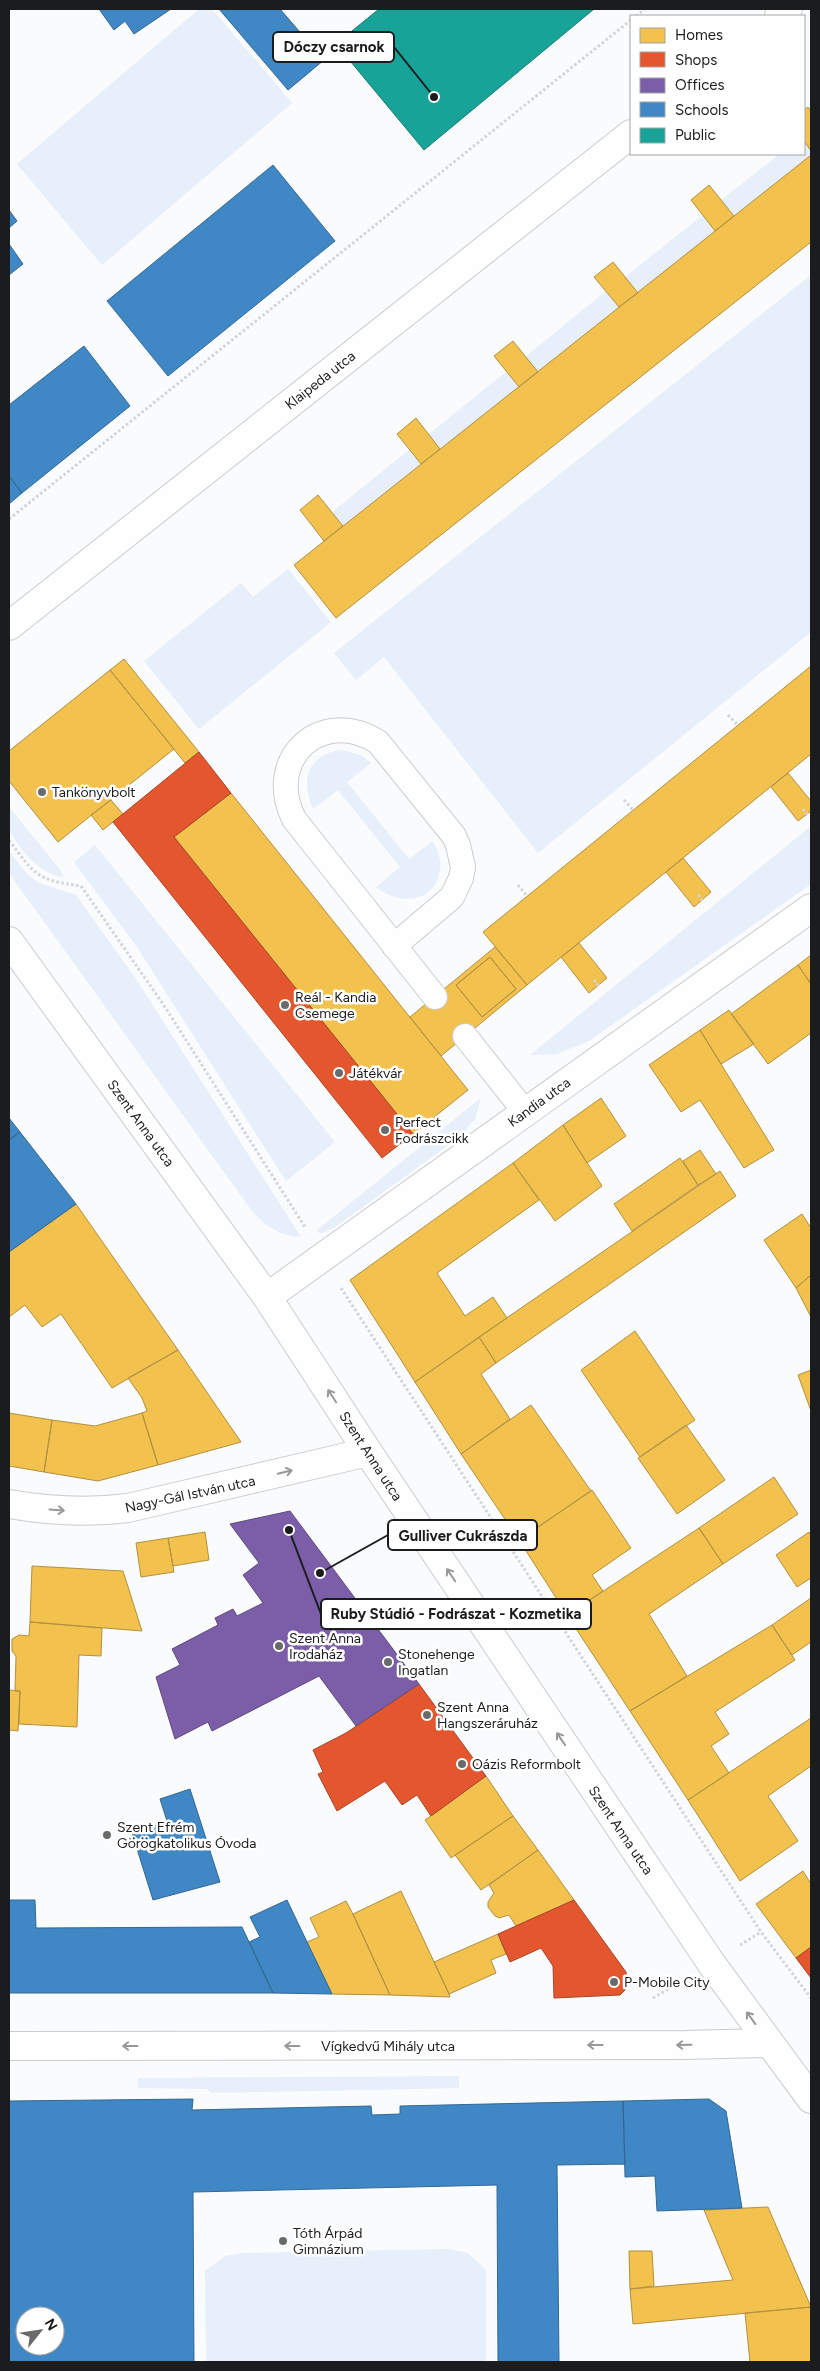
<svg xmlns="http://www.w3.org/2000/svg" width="820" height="2371" viewBox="0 0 820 2371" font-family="Figtree,sans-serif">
  <rect width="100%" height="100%" fill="#f9fbfd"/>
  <path fill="#e6effa" d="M199,9h13l80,94 -190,162 -85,-101z
    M804,141l7,10v4l-77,61 -13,-16 59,-46h24z
    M703,215l12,16 -77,62 -13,-16z
    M811,275v357l-273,221 -154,-196 -28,23 -22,-27z
    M606,291l13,16 -81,65 -13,-15z
    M507,371l12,16 -79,62 -12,-14z
    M409,450l12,14 -78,62 -11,-14z
    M288,569l43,53 -132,107 -55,-68 97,-78 12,14z
    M342,750l21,6 8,7 -24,19 62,77 24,-18c3,7 7,14 7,22 1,38 -38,45 -64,24l24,-20 -62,-77 -25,19c-13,-30 -5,-55 29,-59z
    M9,807l49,60 6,10c-24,-3 -43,-25 -54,-46 -3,-6 -1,-17 -1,-24z
    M811,826v58l-222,157 -32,13 -27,1z
    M95,845l240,297 -49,39 -149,-234 -63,-85z
    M9,851l18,23 12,9 37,12 60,84 165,258c-20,0 -37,-12 -49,-26l-243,-338z
    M481,1098l-6,21 -14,17 -127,92 -14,6 -3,-4z
    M459,2076v12l-247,5 -5,-4 -69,-1v-10z
    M449,2249l19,4 18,17v92h-280l-1,-91 20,-15 18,-3z"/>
  <path fill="#f2c14e" stroke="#b29040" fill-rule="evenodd" d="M808,107l3,4v40l-7,-10v-31z
    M811,155v87l-475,376 -42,-53z
    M709,185l25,31 -19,15 -24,-31z
    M613,262l25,31 -19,14 -25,-30z
    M513,341l25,31 -19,15 -25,-31z
    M416,418l24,31 -19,15 -24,-30z
    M318,495l25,31 -19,15 -24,-31z
    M124,659l75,93 -14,11 -75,-93z
    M811,666v88l-284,231 -44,-53z
    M110,670l64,79 -116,93 -49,-61v-30z
    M788,773l23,28v10l-13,10 -27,-34z
    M231,793l237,297 -55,44 -239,-297z
    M111,800l12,14 -20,16 -12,-15z
    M683,858l28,34 -17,15 -28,-35z
    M579,943l28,35 -18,15 -28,-36z
    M495,947l32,38 -86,71 -31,-39zM490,957l26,32 -34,28 -26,-32z
    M811,955v29l-13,-19z
    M490,957l26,32 -34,28 -26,-32z
    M798,965l13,19v49l-43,31 -37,-50z
    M729,1010l25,34 -33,20 -21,-34z
    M700,1030l74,120 -30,18 -44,-68 -19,12 -32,-47z
    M601,1098l25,38 -39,27 -24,-38z
    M563,1125l39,61 -47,35 -42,-58z
    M700,1150l16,24 -18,11 -15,-24z
    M680,1158l18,27 -66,46 -18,-27z
    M513,1163l26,37 -102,73 28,43 28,-19 14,21 -92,64 -65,-102z
    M720,1171l16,25 -240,167 -17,-26z
    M76,1204l102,146 -66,38 -51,-74 -19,13 -17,-22 -16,12v-65z
    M802,1214l9,14v47l-15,13 -32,-48z
    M811,1275v42l-15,-29z
    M635,1331l60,89 -55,37 -59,-87z
    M479,1337l17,26 -15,11 29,45 -49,35 -46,-72z
    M178,1350l63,92 -83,23 -16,-52 5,-2 -5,-13 -14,-20z
    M811,1370v41l-13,-36z
    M531,1405l60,86 -72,49 -58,-86z
    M9,1413l43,7 -8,52 -35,-6z
    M142,1413l16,52 -60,16 -54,-9 8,-52 43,6z
    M686,1425l39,55 -48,34 -39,-56z
    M774,1477l24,37 -75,50 -24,-36z
    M592,1490l39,58 -39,27 11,16 -36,24 -48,-75z
    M699,1528l24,36 -74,50 38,62 -57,35 -63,-96z
    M205,1532l4,28 -36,6 -5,-28z
    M809,1532l2,4v42l-14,9 -21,-32z
    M168,1538l6,34 -33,5 -5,-34z
    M32,1566l91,5 19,60 -112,-9z
    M811,1598v44l-19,13 -20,-30z
    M30,1622l72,6 -1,28 -22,-1 -2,72 -58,-3 1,-33h-5l1,-35 -4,-5v-12l7,-4 10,1z
    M772,1625l23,35 -80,52 14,22 -18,12 18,27 -41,27 -58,-89z
    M9,1690l11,1 -2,40 -9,-1z
    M811,1718v48l-43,30 30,45 -58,40 -52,-81z
    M486,1776l27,40 -62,42 -26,-38z
    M513,1816l25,34 -57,40 -26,-35z
    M538,1850l36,50 -58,26 -7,-11 -10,3 -4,-2 -7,-9v-5l6,-9 -5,-8z
    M803,1871l8,13v63l-15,11 -40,-54z
    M401,1891l48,103 1,3 -60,-2 -37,-81z
    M346,1901l7,13 37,81 -58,-1 -25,-52 12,-5 -9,-19z
    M498,1934l8,20 -15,6 5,13 -47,21 -15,-32z
    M768,2207l43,100 -178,17 -3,-35 103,-9 -29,-70z
    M629,2251h23l2,35 -24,3z
    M811,2307v55h-61l-5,-49z"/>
  <path fill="#e4572e" stroke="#a84529" d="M199,752l32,41 -57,44 239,297 -31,24 -269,-336z
    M419,1684l67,92 -55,40 -14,-21 -15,10 -17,-24 -48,30 -19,-37 5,-2 -10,-22 33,-17z
    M574,1900l52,72 2,15 -8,8 -66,3 -1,-32 -12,-18 -31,14 -12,-28z
    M811,1947v31l-15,-20z"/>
  <path fill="#7b5ea7" stroke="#5e4a7e" d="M290,1511l129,173 -63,42 -37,-50 -107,55 -4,-9 -33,17 -19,-62 24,-12 -8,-16 46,-24 -3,-7 18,-9 4,7 26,-13 -20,-28 16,-12 -29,-39z"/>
  <path fill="#3f88c5" stroke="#346893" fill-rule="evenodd" d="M99,9h72l-37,25 -9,-13 -11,9z
    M219,9h61l44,51 -36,30z
    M273,165l62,76 -167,135 -61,-75z
    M9,210l8,11 -8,7z
    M9,244l14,20 -14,11z
    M84,346l46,60 -108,87 -13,-17v-71z
    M9,476l13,17 -13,11z
    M9,1118l11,14 -11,8z
    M20,1132l56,72 -67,48v-112z
    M190,1789l30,93 -67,18 -21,-67 35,-12 -7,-22z
    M9,1900h26l1,28 206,-1 31,66h-264z
    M287,1900l20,42 25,52 -59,-1 -24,-51 11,-5 -10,-20z
    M193,2099l-1,11 179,-4 1,9 28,-1v-8l223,-5 2,63 -68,1 2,197h-61l-1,-177 -304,7 1,170h-185v-261zM25,2316h30v30h-30z
    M709,2099l17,12 16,97 -85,3 -2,-35 -30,1 -2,-76z"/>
  <path fill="#17a398" stroke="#187a73" d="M379,9h215l-170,141 -88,-106z"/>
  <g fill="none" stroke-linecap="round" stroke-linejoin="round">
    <g stroke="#caccce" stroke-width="26">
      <path id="lane" d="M394,946l58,-49 9,-19 2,-11 -5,-22 -4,-9 -76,-94c-57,-36 -114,17 -84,77l141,178
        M465,1036l60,76"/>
    </g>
    <g stroke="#caccce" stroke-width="30">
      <path id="street" d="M267,1297l544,-389
        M9,1504c40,7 79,9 119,4l240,-56
        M9,2046l677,-1 82,-2"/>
    </g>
    <g stroke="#caccce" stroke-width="30">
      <path id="secondary" d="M779,16l9,-7
        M9,626l622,-492
        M9,941l258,356 101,155 343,511 100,136"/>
    </g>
    <path stroke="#d4d4d5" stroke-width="3" stroke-dasharray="2.5 2.5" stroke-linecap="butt" d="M636,16l9,-7
      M9,519l622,-499
      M728,715l10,10
      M624,800l9,10
      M803,809l6,8
      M9,840c26,35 27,40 72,46l82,118 142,223
      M518,885l9,11
      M698,895l6,7
      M594,980l6,7
      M341,1288l420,644 50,66
      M740,1945l21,-13
      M653,1998l27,-16"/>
    <use href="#lane" stroke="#fefeff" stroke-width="24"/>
    <use href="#street" stroke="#fefeff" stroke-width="28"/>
    <use href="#secondary" stroke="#fefeff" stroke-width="28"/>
  </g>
  <defs><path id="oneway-shaft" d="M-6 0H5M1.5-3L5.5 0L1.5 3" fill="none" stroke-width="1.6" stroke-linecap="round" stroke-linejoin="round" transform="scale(1.25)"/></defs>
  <g stroke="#98989a">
    <use href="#oneway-shaft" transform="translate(332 1396) rotate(-123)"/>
    <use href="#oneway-shaft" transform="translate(285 1472) rotate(-14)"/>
    <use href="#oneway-shaft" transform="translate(57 1510) rotate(4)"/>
    <use href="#oneway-shaft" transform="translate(451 1575) rotate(-124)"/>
    <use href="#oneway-shaft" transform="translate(561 1739) rotate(-124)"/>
    <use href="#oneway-shaft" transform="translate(751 2018) rotate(-126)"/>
    <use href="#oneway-shaft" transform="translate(595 2045) rotate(180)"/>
    <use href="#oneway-shaft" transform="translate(684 2045) rotate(179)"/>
    <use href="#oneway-shaft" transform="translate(130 2046) rotate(180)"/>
    <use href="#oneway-shaft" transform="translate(292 2046) rotate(180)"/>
  </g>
  <g fill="#696a6c" stroke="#fff" stroke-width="2">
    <circle cx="42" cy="792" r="5"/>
    <circle cx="285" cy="1005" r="5"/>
    <circle cx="339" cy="1073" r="5"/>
    <circle cx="385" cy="1130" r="5"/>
    <circle cx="279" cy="1646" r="5"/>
    <circle cx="388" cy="1662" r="5"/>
    <circle cx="427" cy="1715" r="5"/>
    <circle cx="462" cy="1764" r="5"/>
    <circle cx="107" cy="1835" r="5"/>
    <circle cx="614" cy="1982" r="5"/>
    <circle cx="283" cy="2241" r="5"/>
  </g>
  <g text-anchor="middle" stroke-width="5" stroke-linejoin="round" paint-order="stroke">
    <g font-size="14" fill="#1b1c1e" stroke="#fff">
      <text transform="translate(320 380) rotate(-38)" y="5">Klaipeda utca</text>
      <text transform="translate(539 1102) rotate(-36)" y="5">Kandia utca</text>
      <text transform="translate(141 1123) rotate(54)" y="5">Szent Anna utca</text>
      <text transform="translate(371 1456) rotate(57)" y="5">Szent Anna utca</text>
      <text transform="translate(190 1494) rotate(-12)" y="5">Nagy-Gál István utca</text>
      <text transform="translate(621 1830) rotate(56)" y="5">Szent Anna utca</text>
      <text x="388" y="2051">Vígkedvű Mihály utca</text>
    </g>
    <g font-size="14" fill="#1b1c1e" stroke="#fff" text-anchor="start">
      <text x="52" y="797">Tankönyvbolt</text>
      <text x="295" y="1002">Reál - Kandia<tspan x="295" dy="16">Csemege</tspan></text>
      <text x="349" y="1078">Játékvár</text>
      <text x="395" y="1127">Perfect<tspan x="395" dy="16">Fodrászcikk</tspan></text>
      <text x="289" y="1643">Szent Anna<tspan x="289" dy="16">Irodaház</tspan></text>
      <text x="398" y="1659">Stonehenge<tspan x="398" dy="16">Ingatlan</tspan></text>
      <text x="437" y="1712">Szent Anna<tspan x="437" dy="16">Hangszeráruház</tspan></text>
      <text x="472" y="1769">Oázis Reformbolt</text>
      <text x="117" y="1832">Szent Efrém<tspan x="117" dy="16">Görögkatolikus Óvoda</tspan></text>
      <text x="624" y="1987">P-Mobile City</text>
      <text x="293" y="2238">Tóth Árpád<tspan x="293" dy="16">Gimnázium</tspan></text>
    </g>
  </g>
  <path fill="none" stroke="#1b1c1e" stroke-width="2" d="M434 97L394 47M320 1573L388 1535M289 1530L321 1614"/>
  <g fill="#1b1c1e" stroke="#fff" stroke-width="2">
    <circle cx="434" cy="97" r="5"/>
    <circle cx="320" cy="1573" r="5"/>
    <circle cx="289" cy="1530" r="5"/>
  </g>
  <g fill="#fff" stroke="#1b1c1e" stroke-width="2">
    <rect x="273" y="32" width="121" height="30" rx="5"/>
    <rect x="388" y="1520" width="149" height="30" rx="5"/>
    <rect x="321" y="1599" width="270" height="30" rx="5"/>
  </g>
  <g font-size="15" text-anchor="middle" font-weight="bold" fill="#1b1c1e">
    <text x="334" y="52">Dóczy csarnok</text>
    <text x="463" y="1541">Gulliver Cukrászda</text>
    <text x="456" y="1619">Ruby Stúdió - Fodrászat - Kozmetika</text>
  </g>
  <rect width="820" height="2371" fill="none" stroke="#1b1c1e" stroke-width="20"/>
  <rect x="630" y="15" width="175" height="140" fill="#ffffff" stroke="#a4a4a5"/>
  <rect x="640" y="28" width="25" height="15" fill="#f2c14e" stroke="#a4a4a5"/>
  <text x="675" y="40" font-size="15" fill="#1b1c1e">Homes</text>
  <rect x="640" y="52" width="25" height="15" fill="#e4572e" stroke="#a4a4a5"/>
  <text x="675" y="65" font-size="15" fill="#1b1c1e">Shops</text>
  <rect x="640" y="78" width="25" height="15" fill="#7b5ea7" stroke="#a4a4a5"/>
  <text x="675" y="90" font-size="15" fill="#1b1c1e">Offices</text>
  <rect x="640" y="102" width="25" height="15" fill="#3f88c5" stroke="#a4a4a5"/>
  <text x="675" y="115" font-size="15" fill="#1b1c1e">Schools</text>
  <rect x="640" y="128" width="25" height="15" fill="#17a398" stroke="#a4a4a5"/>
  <text x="675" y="140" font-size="15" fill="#1b1c1e">Public</text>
  <g transform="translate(40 2331) rotate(60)"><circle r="24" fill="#ffffff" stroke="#a4a4a5"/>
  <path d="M0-4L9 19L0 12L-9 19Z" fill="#696a6c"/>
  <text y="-8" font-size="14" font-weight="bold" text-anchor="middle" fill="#1b1c1e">N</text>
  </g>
</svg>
